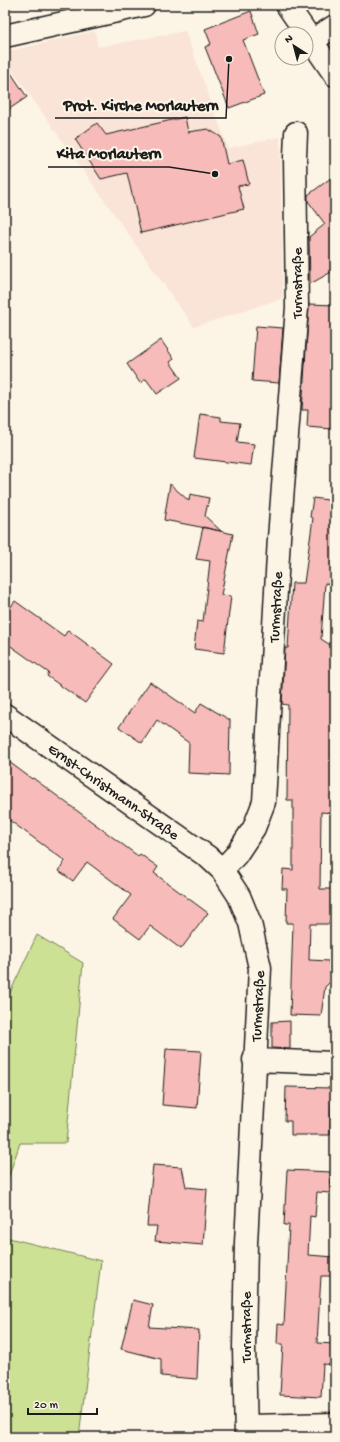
<svg xmlns="http://www.w3.org/2000/svg" width="340" height="1442" viewBox="0 0 340 1442" font-family="'Gochi Hand',sans-serif">
  <rect width="100%" height="100%" fill="#fcf5e5"/>
  <filter id="ink" filterUnits="userSpaceOnUse"><feTurbulence type="fractalNoise" baseFrequency=".025" numOctaves="2"/><feDisplacementMap in="SourceGraphic" scale="8" xChannelSelector="R" yChannelSelector="G"/><feConvolveMatrix kernelMatrix="1 2 1 2 8 2 1 2 1" color-interpolation-filters="sRGB"/></filter>
  <g filter="url(#ink)">
    <path fill="#fae4d8" d="M95,31l3,16 87,-16 43,117 52,-11 3,161 -89,29 -189,-267v-8z"/>
    <path fill="#cde195" stroke="#747e58" d="M37,935l46,28 -17,180h-46l-15,44v-184z
      M5,1237l96,24 -22,176h-74z"/>
    <path fill="#f7bbb9" stroke="#1c1c1c" d="M251,11l8,23 -16,6 21,55 -35,13 -24,-61 6,-3 -6,-15z
      M5,64l22,33 -22,15z
      M185,117l3,15 20,-3 13,8 6,27 16,-4 6,24 -11,2 6,23 -103,24 -14,-60 -26,6 -26,-40 22,-16 9,12z
      M335,175v95l-25,14 -1,-47 16,-13 -17,-23v-6z
      M309,304l26,1v79l-3,45 -25,-2 1,-17h-6z
      M256,326l27,2 -4,55 -27,-2z
      M161,340l13,19 -4,3 11,16 -24,16 -11,-15 -6,4 -13,-19z
      M200,414l21,3v4l19,2 -3,19 17,2 -3,21 -57,-7z
      M170,484l19,17 1,-7 19,4 -4,18 16,15 -57,-11z
      M313,498l22,3v84l-10,-2 -4,56 14,9v75l-2,-1 2,91 -14,-1 -1,77h12l-2,35h-20l-1,36 20,1v4h3l-1,16 -6,6 -4,29 -31,-1 3,-92h-7l1,-34h-5l1,-20 10,1v-70h-6l1,-95 -6,-1 3,-56h3l4,-65h12l9,-65 -3,-1z
      M203,527l30,7 -12,61 10,1 -7,57 -30,-4 3,-28 6,1 7,-61 -14,-2z
      M15,601l49,35 4,-6 46,34 -29,39 -38,-27 2,-3 -44,-31v-27z
      M150,682l45,31 6,-10 29,17 -1,55 -41,-2 1,-30 -32,-23 -15,23 -23,-16z
      M5,759l27,20 1,-1 105,78 2,-2 18,13 -4,6 54,40 -27,36 -31,-23 -10,13 -27,-20 18,-24 -44,-33 -14,19 -14,-10 6,-10 -60,-44z
      M290,1021v28l-18,-1v-26z
      M166,1049l35,2 -4,57 -35,-3z
      M286,1087l46,1 -2,47h-39v-14h-6z
      M153,1165l29,2 4,20 21,2 -4,56 -48,-4 2,-15h-10z
      M287,1170l44,2 -1,21 -13,-1 -2,25 -5,-1 -2,39 27,2v19h-14l-4,67 18,1v21l-12,-1 -2,33 -41,-2 3,-51h-6l1,-20 6,1 5,-100h-5z
      M133,1300l20,5 -4,22 50,3 -2,49 -36,-3v-17l-40,-10z"/>
    <g fill="none" stroke-linecap="round" stroke-linejoin="round">
      <g stroke="#1c1c1c" stroke-width="25">
        <path id="street" d="M5,715l203,142 14,13
          M254,1060l81,3
          M246,1426l89,-2
          M246,1437l-2,-89 2,-105 14,-275 -10,-45 -11,-27 -17,-26 14,-15 18,-27 10,-26 15,-264 18,-231 -2,-150 1,-24"/>
      </g>
      <g stroke="#1c1c1c" stroke-width="25">
        <path id="secondary" d="M287,5l48,70
          M5,36l139,-31
          M312,41l23,-15"/>
      </g>
      <use href="#street" stroke="#fcf5e5" stroke-width="22"/>
      <use href="#secondary" stroke="#fcf5e5" stroke-width="22"/>
    </g>
  </g>
  <g text-anchor="middle" stroke-width="4" stroke-linejoin="round" paint-order="stroke">
    <g font-size="15" fill="#1c1c1c" stroke="#fcf5e5">
      <text transform="translate(296 283) rotate(-90)" y="5">Turmstraße</text>
      <text transform="translate(275 607) rotate(-87)" y="5">Turmstraße</text>
      <text transform="translate(114 791) rotate(35)" y="5">Ernst-Christmann-Straße</text>
      <text transform="translate(257 1006) rotate(-87)" y="5">Turmstraße</text>
      <text transform="translate(245 1327) rotate(-90)" y="5">Turmstraße</text>
    </g>
  </g>
  <path fill="none" stroke="#1c1c1c" stroke-width="1.5" d="M229 59L226 118H55M215 174L169 167H48"/>
  <g fill="#1c1c1c" stroke="#fcf5e5" stroke-width="1.5">
    <circle cx="229" cy="59" r="4"/>
    <circle cx="215" cy="174" r="4"/>
  </g>
  <g font-size="16" text-anchor="middle" font-weight="bold" fill="#1c1c1c" stroke="#fcf5e5" stroke-width="4" stroke-linejoin="round" paint-order="stroke">
    <text x="141" y="110">Prot. Kirche Morlautern</text>
    <text x="109" y="158">Kita Morlautern</text>
  </g>
  <rect width="340" height="1442" fill="none" stroke="#fcf5e5" stroke-width="20"/>
  <rect x="10" y="10" width="320" height="1422" fill="none" stroke="#1c1c1c" stroke-width="1.5" filter="url(#ink)"/>
  <g transform="translate(294 46) rotate(324)"><circle r="19" fill="#fcf5e5" stroke="#a29e95"/>
  <path d="M0-3L7 15L0 10L-7 15Z" fill="#1c1c1c"/>
  <text y="-6" font-size="11" font-weight="bold" text-anchor="middle" fill="#1c1c1c">N</text>
  </g>
  <path d="M28 1408v6h69v-6" fill="none" stroke="#1c1c1c" stroke-width="2"/>
  <text x="34" y="1408" font-size="12" fill="#1c1c1c" stroke="#fcf5e5" stroke-width="3" paint-order="stroke">20 m</text>
</svg>
